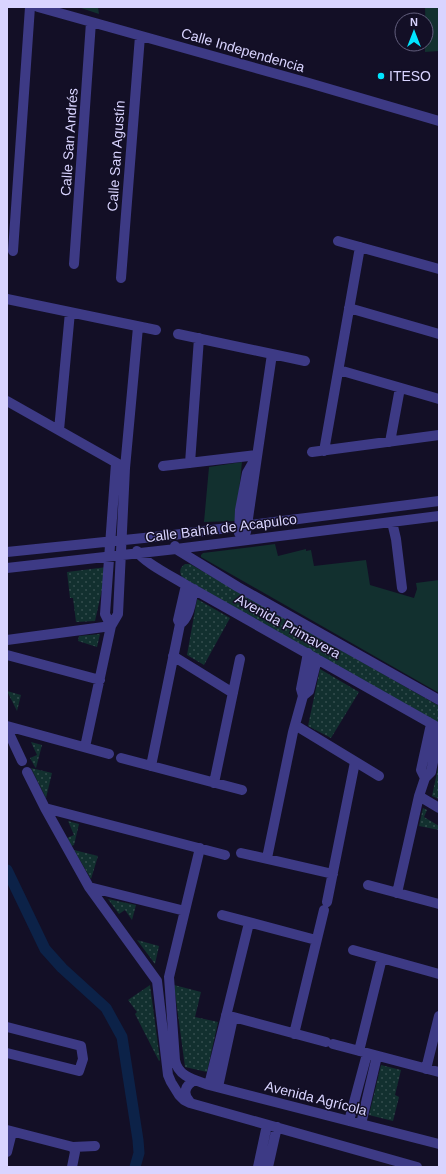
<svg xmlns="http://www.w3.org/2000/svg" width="446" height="1174" viewBox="0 0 446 1174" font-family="Helvetica,sans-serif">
  <defs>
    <pattern id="grass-dots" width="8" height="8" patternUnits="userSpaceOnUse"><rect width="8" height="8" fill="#12302f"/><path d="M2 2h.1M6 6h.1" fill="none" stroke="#344d4e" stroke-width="1.8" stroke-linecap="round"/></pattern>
  </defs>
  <rect width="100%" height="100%" fill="#130f26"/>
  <path fill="url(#grass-dots)" d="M185,564h5l249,142v18l-256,-146c-4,-5 -4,-10 2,-14z
    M107,567l-12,54 -19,1 -3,-24h-3l-3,-26z
    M197,599l33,19 -26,47 -17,-10z
    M100,634l-3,13 -19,-6 1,-5z
    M320,669l39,23 -28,46 -23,-12z
    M7,691l14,4 -4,16z
    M31,742l11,3 -6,23 -1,-1 -5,-9 7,-3z
    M439,763v36l-7,-3z
    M31,768l21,5 -6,25z
    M423,808l4,2 -3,7 15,9v4l-20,-4z
    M68,821l11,3 -5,21 -3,1 -4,-8 7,-3z
    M74,850l24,6 -7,23z
    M108,899l28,6 -4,15 -7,-10 -6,4z
    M137,940l22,6 -4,18z
    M150,985l10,75 -1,1 -24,-47 2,-2 -9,-12z
    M174,985l27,7 -6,25 23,5 -11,50 -22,-5z
    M381,1065l20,5 -6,25 4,2 -6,24 -24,-6z"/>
  <path fill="#12302f" d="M78,7h20l1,7z
    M425,7h14v44l-14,1v-8h1z
    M242,462l-6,59 -32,1 5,-55z
    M275,544l3,12 28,-7v2l5,-1 3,16 52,-6 4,25 44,13 3,-9 -1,-6 23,-3v113l-238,-136v-2l2,-2z"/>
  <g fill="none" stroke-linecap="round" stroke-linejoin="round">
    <path stroke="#0c2248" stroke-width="11" d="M7,870l38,79 17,19 44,40 16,29 16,103 1,13 -4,14"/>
    <path stroke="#3d3a85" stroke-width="10" d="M38,7l271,76 130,38
      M338,241l101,28
      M13,251l17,-244
      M74,264l17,-242
      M121,278l19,-242
      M7,299l149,31
      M349,308l90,26
      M178,334l127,27
      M339,370l100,29
      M7,401l115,65
      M59,430l11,-118
      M390,442l10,-54
      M324,451l36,-204
      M312,452l127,-17
      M190,463l9,-125
      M163,466l94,-11
      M392,522l4,17 6,49
      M246,532l26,-178
      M239,533l1,-23 7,-37 8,-14
      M175,546l1,3 62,38 201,113
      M137,551c4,10 38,27 49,34l253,143
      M7,552l166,-17 266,-34
      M7,568l169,-19 263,-33
      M180,624c10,-6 11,-24 14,-35
      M111,626l-6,-12 11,-151
      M7,640l104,-14
      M7,655l93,25
      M173,656l60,37
      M303,696l-2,-7 7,-36
      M295,725l84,51
      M7,726l102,28
      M7,729l15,32
      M85,747l26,-121 7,-12 7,-146 13,-141
      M121,758l121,32
      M151,766l29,-142 -2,-4 8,-35
      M27,772l18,36 44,79 68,94 11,94 3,7 8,13 5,5 6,3 227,64
      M425,778l-4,-8 10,-46
      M214,783l26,-124
      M419,796l20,12
      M45,808l180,47
      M200,848l-31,129 6,83c3,17 20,20 34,25l230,59
      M241,853l92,21
      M267,858l26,-126 10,-36 6,-5 8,-32
      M368,885l71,19
      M89,887l96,24
      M397,893l22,-97 6,-18 6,-6 8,-40
      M327,902l28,-140
      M222,915l94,25
      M353,950l86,24
      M226,1015l100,27
      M7,1027l74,19 2,13 -4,12 -72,-18
      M294,1034l30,-124
      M333,1044l106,28
      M359,1051l23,-93
      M426,1069l13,-53
      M209,1085l40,-162
      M218,1087l15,-69
      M190,1102c-8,-8 -5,-17 5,-22
      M349,1121l18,-67
      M361,1124l16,-68
      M7,1130l66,17 2,5 -3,15
      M73,1147l22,-1
      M7,1152l5,-20
      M258,1167l9,-42
      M268,1167l9,-40"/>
  </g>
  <circle fill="#00e5ff" stroke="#130f26" stroke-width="1.5" cx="381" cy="76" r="4"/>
  <g text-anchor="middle" stroke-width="3" stroke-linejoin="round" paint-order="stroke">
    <g font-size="14" fill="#d9d4ff" stroke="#130f26">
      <text transform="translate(243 50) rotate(16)" y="5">Calle Independencia</text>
      <text transform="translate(69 142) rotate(-86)" y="5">Calle San Andrés</text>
      <text transform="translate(116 156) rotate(-86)" y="5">Calle San Agustín</text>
      <text transform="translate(221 528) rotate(-7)" y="5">Calle Bahía de Acapulco</text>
      <text transform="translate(288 626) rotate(29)" y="5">Avenida Primavera</text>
      <text transform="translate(316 1098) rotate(14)" y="5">Avenida Agrícola</text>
    </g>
    <g font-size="14" fill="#d9d4ff" stroke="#130f26" text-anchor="start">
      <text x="389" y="81">ITESO</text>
    </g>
  </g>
  <rect width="446" height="1174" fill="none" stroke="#d9d4ff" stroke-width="16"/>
  <g transform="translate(414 32)"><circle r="19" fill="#130f26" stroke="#625e7d"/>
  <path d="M0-3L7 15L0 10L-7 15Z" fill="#00e5ff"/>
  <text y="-6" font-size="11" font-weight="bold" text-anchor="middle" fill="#d9d4ff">N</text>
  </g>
</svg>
